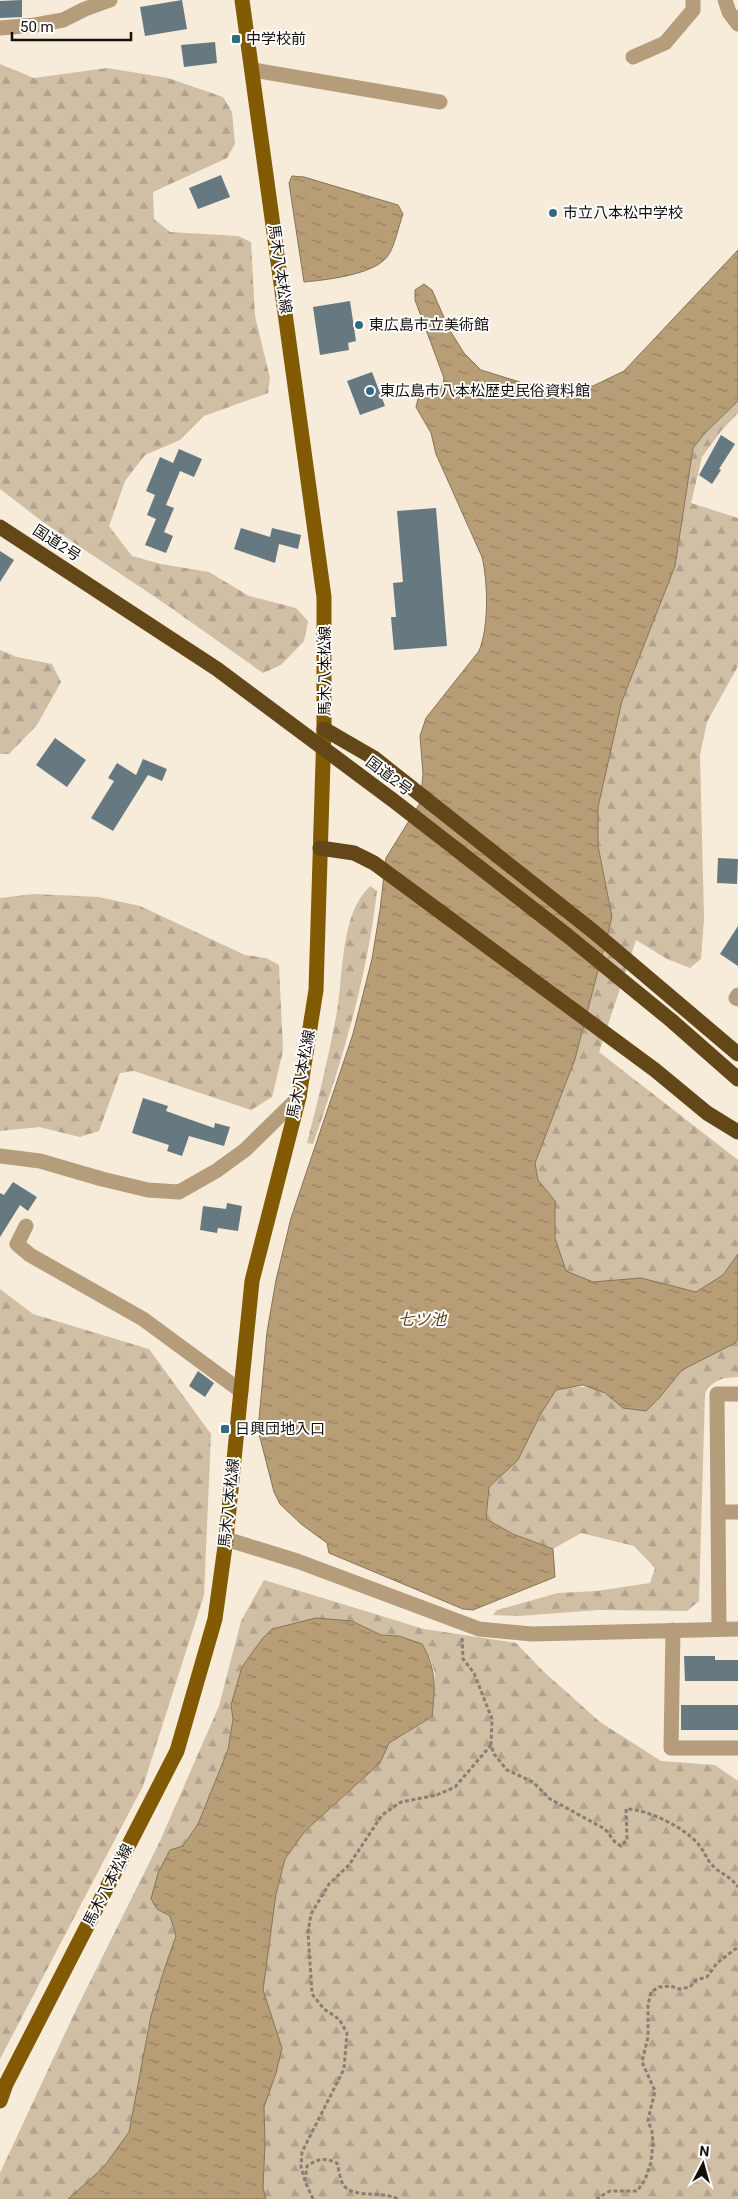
<svg xmlns="http://www.w3.org/2000/svg" width="738" height="2199" viewBox="0 0 738 2199" font-family="Roboto,'Noto Sans JP',sans-serif">
  <defs>
    <pattern id="forest-firs" width="22" height="20" patternUnits="userSpaceOnUse" patternTransform="scale(1.25)"><rect width="22" height="20" fill="#d0bea5"/><path d="M5 1l3.5 6h-7zM16 11l3.5 6h-7z" fill="#b2a28d"/></pattern>
    <pattern id="water-ripples" width="26" height="14" patternUnits="userSpaceOnUse" patternTransform="scale(1.25)"><rect width="26" height="14" fill="#b89e77"/><path d="M2 4q2-2 4 0t4 0M15 11q2-2 4 0t4 0" fill="none" stroke="#947f60"/></pattern>
  </defs>
  <rect width="100%" height="100%" fill="#f7ebda"/>
  <path fill="url(#forest-firs)" d="M0,64l34,14 73,-10 61,10 55,19 9,15 3,32 -8,14 -74,34 1,27 16,13 68,4 13,6 4,74 15,62 -2,15 -64,23 -24,24 -35,15 -20,26 -16,45 23,30 29,8 48,8 40,24 47,12 12,13 -4,20 -23,24 -18,8 -99,-70 -121,-81 -43,-33z
    M738,401v12l-17,18 -19,26 -11,46 47,15v148l-31,56 -7,33 4,163 -3,41 -11,9 -23,-9 -31,-19 -37,112 139,108v94l-15,21 -27,17 -55,-14 -48,4 -28,-11 -10,-33v-37l-17,-21 -3,-17 40,-104 37,-142 -14,-71v-39l24,-106 53,-135 18,-118 13,-16z
    M0,650l17,7 35,7 9,18 -24,43 -28,29h-9z
    M370,886l7,5c-10,87 -35,171 -64,253l-6,-1c11,-42 21,-84 29,-126 8,-40 3,-101 34,-131z
    M34,894l65,3 41,9 105,49 21,3 13,7 4,86 -11,46 -21,13 -117,-39 -14,2 -21,58 -19,6 -41,-10 -39,4v-233z
    M0,1289l33,25 116,35 62,85 -7,161 -61,191 -143,273z
    M738,1339v38c-15,0 -26,3 -33,16l-6,208 -12,10 -88,-1 -80,6 -26,-1 4,-5 61,-17 39,-2 53,-8 5,-15 -21,-22 -53,-13 -28,16 -40,-15 -27,-15 3,-32 29,-27 22,-45 16,-25c34,-6 41,-4 67,18l37,-11 22,-27 53,-27z
    M264,1580l160,49 92,14 27,28 57,51 61,39 54,4 23,16v418h-472l-4,-11 3,-44 -1,-37 12,-34 6,-25 -19,-58 13,-96 9,-35 20,-28 75,-68 9,-20 43,-25 3,-44 -5,-16 -31,-22 -18,-1 -29,-14 -121,84 2,14 -5,31 -30,74 -15,22 -26,63 13,7 6,20 -13,37 -12,43 -22,116 -26,36 -35,31h-68v-26l74,-159 86,-173 59,-135 22,-85z"/>
  <path fill="url(#water-ripples)" stroke="#877356" d="M292,176l12,1 94,28 5,9c-4,11 -9,35 -16,43 -14,18 -62,23 -83,25l-15,-99z
    M738,250v151l-32,31 -13,16 -18,118 -53,135 -24,106v39l14,71 -37,142 -40,104 3,17 17,21v37l11,33 27,11 48,-4 55,14 27,-17 15,-21v85l-3,4 -53,27 -22,27 -14,14 -23,-3 -18,-15 -22,-8 -27,5 -16,25 -22,45 -29,27 -3,32 27,15 40,15 2,28 -82,33 -10,-1 -134,-56 -2,-10 -26,-19 -21,-20 -6,-12 -16,-62 9,-98 9,-52 15,-62 62,-184 19,-75 8,-49 6,-52 34,-55 3,-29 -3,-38 6,-18 53,-67c10,-24 9,-69 3,-94l-46,-103 -5,-21 -15,-26 3,-12 24,-10 1,-7 -29,-78v-10l9,-6 8,6 17,39 15,24 17,17 42,13 39,7 31,-4 31,-15z
    M316,1618l36,3 29,14 18,1 23,8c15,26 13,44 10,73l-43,26 -9,20 -75,68 -20,28 -9,35 -13,96 19,58 -6,25 -12,34 1,37 -2,44 3,11h-198l35,-31 26,-36 22,-116 12,-43 13,-37 -6,-20 -13,-7 -6,-10 7,-26 12,-23 13,-4 15,-22 30,-74 5,-31 -2,-14 11,-38 20,-28 10,-10z"/>
  <path fill="#667981" d="M22,0v17l-22,1v-17z
    M182,0l5,29 -42,7 -5,-29z
    M215,42l2,21 -33,4 -3,-22z
    M221,175l9,22 -32,12 -9,-21z
    M350,301l6,40 -8,2 1,7 -29,5 -7,-48z
    M372,372l13,34 -25,9 -13,-34z
    M721,435l14,9 -16,25 2,1 -9,14 -13,-9z
    M179,449l23,10 -8,18 -14,-6 -14,34 8,3 -10,24 9,4 -7,17 -21,-8 11,-26 -9,-4 8,-20 -9,-4 14,-34 13,6z
    M436,508l11,138 -53,4 -3,-33h5l-3,-34 10,-1 -6,-71z
    M241,528l29,9 2,-9 29,7 -3,14 -19,-5 -4,19 -41,-14z
    M0,551l14,9 -14,22z
    M55,738l31,22 -19,27 -31,-22z
    M143,759l24,10 -5,12 -14,-6 -35,56 -22,-13 23,-37 -6,-3 9,-15 19,12z
    M718,858l20,1 -1,25 -20,-1z
    M738,926v40l-18,-12z
    M143,1098l25,8 -2,5 48,17 1,-5 15,4 -6,19 -35,-10 -7,20 -15,-5 2,-6 -37,-12z
    M13,1182l24,15 -9,14 -8,-6 -20,32v-44l4,2z
    M227,1203l15,3 -4,25 -20,-3 -1,5 -17,-3 3,-24 23,3z
    M198,1371l16,12 -9,14 -16,-11z
    M684,1656h31v4h23v21h-53z
    M681,1705h57v25h-57z"/>
  <g fill="none" stroke-linecap="round" stroke-linejoin="round">
    <path stroke="#877f74" stroke-width="3" stroke-dasharray="4 2.5" stroke-linecap="butt" d="M462,1638l1,21 11,14 18,46 -1,26 3,9 13,16 26,12 17,17 55,30 10,13 6,4 6,-7 -1,-30c21,0 60,19 73,36 6,7 8,16 15,22 10,9 15,8 24,20
      M305,2181l-4,-14 1,-15 42,-83 3,-36 -8,-14 -15,-10 -12,-15 -4,-62 3,-18 18,-30 20,-19 33,-50 19,-13 36,-7 18,-8 36,-42
      M313,2199l-8,-18 2,-15c11,-7 17,-9 30,-3 2,7 3,17 7,23 12,13 37,4 54,13
      M596,2199l14,-8h27l8,-11 6,-18 2,-19 -1,-11 -4,-12 7,-29 -13,-29 6,-25v-32l3,-13 8,-5 12,-1 8,3 11,-2 6,-7 11,-3 10,-14 21,-16"/>
    <path stroke="#b59d7b" stroke-width="15" d="M725,0l4,12 9,12
      M0,28l35,-3 28,-5 22,-11 25,-9
      M633,57l32,-14 28,-33v-10
      M253,70l187,32
      M738,995l-2,3 2,1
      M0,1156l40,5 62,18 46,11 31,2 37,-21 29,-21 54,-53
      M26,1226l-9,18 13,11 113,64 98,72
      M718,1512h20
      M226,1539l71,22 182,68 53,5 206,-5
      M719,1629l-2,-235h21
      M673,1630l-2,118h67"/>
    <path stroke="#835a04" stroke-width="15" d="M0,2101l6,-17 171,-333 38,-132 11,-80 26,-258 47,-184 17,-107 8,-261v-132l-82,-597"/>
    <path stroke="#634719" stroke-width="15" d="M0,527l217,142 177,132 174,135 104,85 66,58
      M324,729l50,29 220,174 144,122
      M320,848l34,5 20,10 281,207 52,43 31,19"/>
  </g>
  <g fill="#2d6c82" stroke="#fff" stroke-width="2">
    <rect x="231" y="34" width="10" height="10" rx="2.5"/>
    <circle cx="553" cy="213" r="5"/>
    <circle cx="359" cy="325" r="5"/>
    <circle cx="370" cy="391" r="5"/>
    <rect x="220" y="1424" width="10" height="10" rx="2.5"/>
  </g>
  <g text-anchor="middle" stroke-width="4" stroke-linejoin="round" paint-order="stroke">
    <g font-size="15" fill="#14100a" stroke="#fff" text-anchor="start">
      <text x="246" y="44">中学校前</text>
      <text x="563" y="218">市立八本松中学校</text>
      <text x="369" y="330">東広島市立美術館</text>
      <text x="380" y="396">東広島市八本松歴史民俗資料館</text>
      <text x="235" y="1434">日興団地入口</text>
    </g>
    <g font-size="15" fill="#14100a" stroke="#fff">
      <text transform="translate(280 269) rotate(82)" y="5">馬木八本松線</text>
      <text transform="translate(57 543) rotate(33)" y="5">国道2号</text>
      <text transform="translate(325 671) rotate(-90)" y="5">馬木八本松線</text>
      <text transform="translate(389 776) rotate(37)" y="5">国道2号</text>
      <text transform="translate(301 1074) rotate(-79)" y="5">馬木八本松線</text>
      <text transform="translate(229 1503) rotate(-84)" y="5">馬木八本松線</text>
      <text transform="translate(108 1885) rotate(-63)" y="5">馬木八本松線</text>
    </g>
    <g font-size="16" font-style="italic" fill="#5b400f" stroke="#fff">
      <text x="422" y="1325">七ツ池</text>
    </g>
  </g>
  <g transform="translate(703 2164) rotate(6)" stroke="#ffffff" stroke-width="4" paint-order="stroke">
  <path d="M0-4L9 19L0 12L-9 19Z" fill="#14100a"/>
  <text y="-8" font-size="14" font-weight="bold" text-anchor="middle" fill="#14100a">N</text>
  </g>
  <path d="M12 32v8h119v-8" fill="none" stroke="#14100a" stroke-width="2.5"/>
  <text x="20" y="32" font-size="15" fill="#14100a" stroke="#ffffff" stroke-width="4" paint-order="stroke">50 m</text>
</svg>
